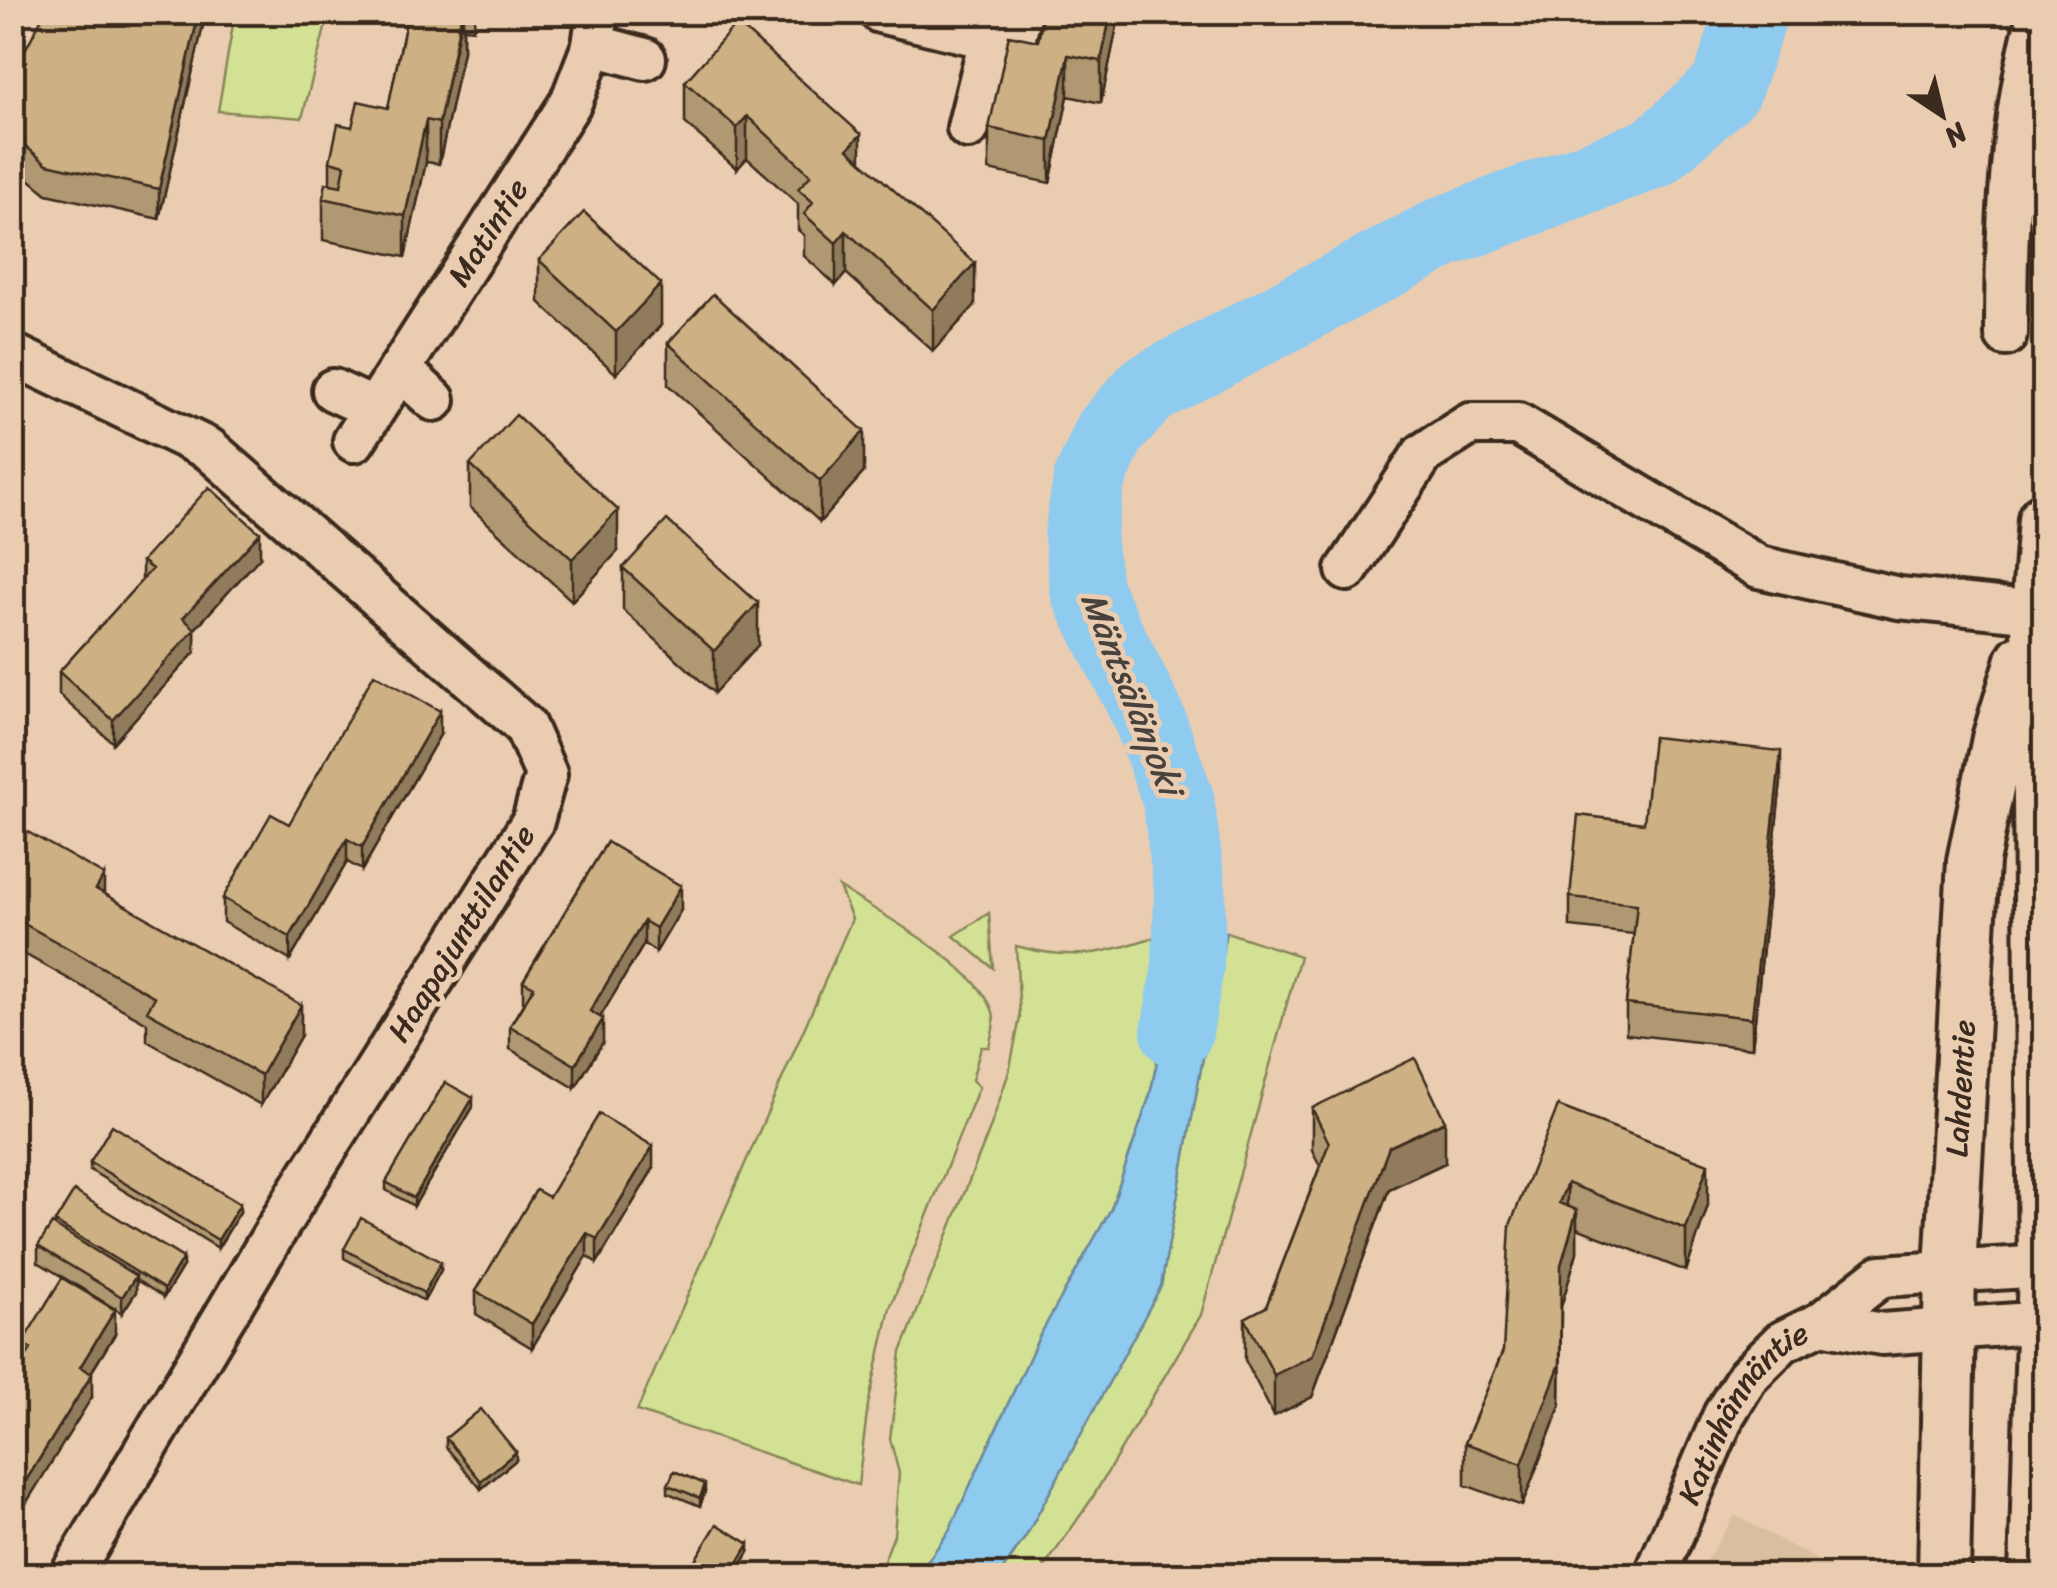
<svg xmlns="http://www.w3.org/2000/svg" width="2057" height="1588" viewBox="0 0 2057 1588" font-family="Sriracha,sans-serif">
  <rect width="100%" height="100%" fill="#eacdb1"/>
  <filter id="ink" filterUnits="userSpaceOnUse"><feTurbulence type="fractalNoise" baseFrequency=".01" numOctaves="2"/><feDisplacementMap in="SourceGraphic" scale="20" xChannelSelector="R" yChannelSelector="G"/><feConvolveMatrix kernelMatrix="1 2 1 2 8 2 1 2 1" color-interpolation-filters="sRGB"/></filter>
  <g filter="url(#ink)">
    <path fill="#dabf9f" d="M1735,1515l110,60h1h-149z"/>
    <path fill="#d3e194" stroke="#878659" stroke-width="2.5" d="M235,13h94l-27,105 -84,-7z
      M839,887c43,28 134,75 153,122 5,11 -1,27 -3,38h-8l-9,33 7,7 -89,221 -22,97 -10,80 -221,-74 215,-492z
      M989,913l4,55 -39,-32z
      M1226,932l74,24 -99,359 -110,185 -52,75 -40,1 27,-40 135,-250z
      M1167,933l2,70 -19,92 -39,114 -72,128 -90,194 -31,44 -40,1 16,-41 5,-62 -9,-34 11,-87 88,-221 20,-59 11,-54 -4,-72c63,17 91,6 151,-13z"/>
    <path fill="#8fcaef" stroke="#6d8a9b" stroke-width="2.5" d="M1226,932l-65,354 -135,250 -27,39h-81l31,-44 90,-194 72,-128 39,-114 19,-91 -2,-71z"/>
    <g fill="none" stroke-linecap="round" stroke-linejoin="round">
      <path stroke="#8fcaef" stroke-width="72" d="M1177,1032l11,-65 2,-77 -12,-91 -30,-84 -62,-125 -6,-55 9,-54 21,-49 38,-43 296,-157 210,-79 72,-65 26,-76"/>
      <g stroke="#3b2a1e" stroke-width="48">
        <g id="minor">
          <path d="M880,12l133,32 8,-32"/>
          <path d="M593,45l52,14"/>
          <path d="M968,128l22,-89"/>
          <path d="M2006,335c0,-111 4,-215 33,-323"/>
          <path d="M12,354l197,95 316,277 21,48 -13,47 -236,374 -227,381"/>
          <path d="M400,369l34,31"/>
          <path d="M333,390l41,19"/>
          <path id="s1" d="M354,441l217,-339 22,-57 5,-33"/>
          <path d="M1347,570l76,-116 47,-30h48l241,143 140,31 138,14"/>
          <path d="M1821,1323l61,11 162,-12"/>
          <path id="s2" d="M1655,1576l69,-161 23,-38 35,-35 39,-19 60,-47 163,-10"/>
        </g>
      </g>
      <g stroke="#3b2a1e" stroke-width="58">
        <g id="major">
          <path id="s3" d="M1944,1576l6,-307 23,-408 25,-122 24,-79"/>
          <path d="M2035,1576l9,-310 -7,-654 7,-93"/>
        </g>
      </g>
      <use href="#minor" stroke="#eacdb1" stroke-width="40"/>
      <use href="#major" stroke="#eacdb1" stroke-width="50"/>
    </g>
    <path fill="#b09872" stroke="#3b2a1e" stroke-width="2.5" d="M206,12l-47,207 -112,-25 -35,-29v-90z
      M408,12h68l-3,17 -10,-1v23l-24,113 -13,-2 -21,95 -82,-17v-42l7,-14v-23l22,-34 36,-19z
      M1120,12l-19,91 -33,-7 -18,87 -61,-13v-42l49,-87z
      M685,82l176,78 114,145 -42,46 -87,-78 -10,12 -32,-29v-21l-6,-5v-26l-51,-46 -10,11 -52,-46z
      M539,260l122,65 -45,49 -77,-72z
      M668,343l196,129 -44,50 -152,-137z
      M470,465l148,86 -46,50 -102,-94z
      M260,557l-65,72v23l-82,91 -54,-48v-23l83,-92v-19z
      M623,568l135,77 -44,48 -91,-83z
      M440,735l-78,135 -15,-8 -57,98 -67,-38v-24l66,-74z
      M1781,781l-29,267 -126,-14v-30l8,-70 -64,-7v-30l74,-74z
      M12,838l92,55 197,142 -40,70 -114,-64v-18l-135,-76z
      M607,842l74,68 -25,42 -12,-8 -44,73 3,25 -28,46 -65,-39v-23l13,-22v-23z
      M1558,1106l150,99 -22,66 -109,-43v24l-16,55 -1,99 -38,100 -57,-21v-42l38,-92z
      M473,1107l-59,99 -28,-16v-8z
      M1312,1108l133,55 -56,26 -77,208 -38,19 -29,-56v-42l21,-11 54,-141 -8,-16z
      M90,1162l150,50 -22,36 -128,-78z
      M653,1169l-56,94 -10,-7 -55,92 -56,-34v-23l73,-94z
      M55,1222l128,44 -19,31 -28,-17v12l-14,21 -84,-51v-16l17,-20z
      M344,1249l97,21 -17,31 -80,-43z
      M115,1334l-24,39 1,24 -70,-33v-21z
      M446,1438l70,22 -35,29 -35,-42z
      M668,1485l37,7 -5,14 -32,-13z
      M749,1552l-14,24h-28l-12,-8v-8z"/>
    <path fill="#907c5c" stroke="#3b2a1e" stroke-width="2.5" d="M199,12h7l-47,207v-30z
      M463,12v39l-24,113v-41z
      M1111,12h9l-19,91v-42z
      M1068,55v41l-18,87v-42z
      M747,116v42l-10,11v-41z
      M426,120v42l-21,95v-41z
      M861,134v42l-13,-27z
      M846,231v42l-10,12v-42z
      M975,263v42l-42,46v-41z
      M661,284v41l-45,49v-42z
      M864,431v41l-44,50v-41z
      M618,510v41l-46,50v-42z
      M260,533v24l-77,85v-24z
      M758,603v42l-44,48v-42z
      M195,629v23l-82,91v-23z
      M440,711v24l-78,135v-23z
      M1781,751v30l-29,267v-30z
      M347,839v23l-57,98v-23z
      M104,875v30l-8,-16z
      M681,886v24l-25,42v-24z
      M644,921v23l-54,90v-23z
      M301,1005v30l-40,70v-30z
      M603,1019v23l-28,46v-23z
      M473,1098v9l-59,99v-8z
      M1445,1121v42l-56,26 -77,208 -38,19v-41l115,-228z
      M18,1142v24l-6,9v-23z
      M653,1146v23l-56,94v-24z
      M1708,1164v41l-22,66v-42z
      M1567,1183v42l-8,-22z
      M240,1204v8l-22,36v-8z
      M1577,1210v42l-16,55 -1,99 -38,100v-42l39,-199z
      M587,1233v23l-55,92v-24z
      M183,1258v8l-19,31v-8z
      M441,1262v8l-17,31v-8z
      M136,1276v16l-14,21v-16z
      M115,1310v24l-35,56v-23z
      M92,1374v23l-80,129v-23z
      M516,1452v8l-35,29v-8z
      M705,1484v8l-5,14v-8z
      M749,1544v8l-14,24h-5z"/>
    <path fill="#cdb184" stroke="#3b2a1e" stroke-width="2.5" d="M45,12h154l-40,177 -112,-25 -35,-29v-60z
      M408,12h54l-23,111 -13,-3 -21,96 -82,-18 3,-15 15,3 4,-21 -15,-4 8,-37 14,3 6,-26 30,7z
      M1044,12h67l-10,49 -33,-6 -18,86 -61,-13 20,-93 29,6z
      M737,23l124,111 -13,15 127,114 -42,47 -87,-79 -10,12 -32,-29 9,-12 -15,-13 13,-14 -64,-59 -10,12 -52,-46z
      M584,212l77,72 -45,48 -77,-72z
      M713,294l151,137 -44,50 -152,-138z
      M516,415l102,95 -46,49 -102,-94z
      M209,487l51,46 -77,85 12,11 -82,91 -54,-48 93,-103 -10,-8z
      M667,520l91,83 -44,48 -91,-83z
      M374,674l66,37 -78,136 -15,-8 -57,98 -67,-39 48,-84 18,10z
      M1653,737l128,14 -29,267 -126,-14 11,-100 -67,-7 8,-82 66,8z
      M19,827l85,48 -8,14 205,116 -40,70 -114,-64 8,-14 -143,-80v-79z
      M607,842l74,44 -25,42 -12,-7 -54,90 13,8 -28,46 -65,-39 24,-39 -11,-6z
      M1415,1058l30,63 -56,26 -77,209 -38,19 -29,-57 21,-11 63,-164 -17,-35z
      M445,1082l28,16 -59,100 -28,-16z
      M1558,1106l150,58 -22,65 -119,-46 -8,20 18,7 -16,55 -1,99 -38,100 -57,-21 38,-92 7,-126z
      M599,1114l54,32 -56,93 -10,-6 -55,91 -56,-33 60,-101 13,7z
      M112,1125l128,79 -22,36 -128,-78z
      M74,1191l109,67 -19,31 -109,-67z
      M361,1218l80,44 -17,31 -80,-44z
      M52,1224l84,52 -14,21 -84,-51z
      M62,1278l53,32 -35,57 12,7 -80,129v-125l19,-29 -9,-6z
      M481,1409l35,43 -35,29 -35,-43z
      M674,1471l31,13 -5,14 -32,-13z
      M717,1524l32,20 -19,32h-10l-25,-16z"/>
  </g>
  <g text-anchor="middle" stroke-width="10" stroke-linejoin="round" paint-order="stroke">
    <g font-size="32" fill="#3b2a1e" stroke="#eacdb1">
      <text dy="11" stroke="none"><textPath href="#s1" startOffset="248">Matintie</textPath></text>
      <text transform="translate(461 933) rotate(-58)" y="11">Haapajunttilantie</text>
      <text dy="11" stroke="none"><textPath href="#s3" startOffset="488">Lahdentie</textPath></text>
      <text dy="11" stroke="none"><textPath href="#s2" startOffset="188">Katinhännäntie</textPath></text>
    </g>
    <g font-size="35" font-style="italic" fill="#48423d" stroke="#eacdb1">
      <text transform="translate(1132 693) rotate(68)" y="12">Mäntsälänjoki</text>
    </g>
  </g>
  <rect width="2057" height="1588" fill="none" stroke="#eacdb1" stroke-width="50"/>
  <rect x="25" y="25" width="2007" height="1538" fill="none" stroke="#3b2a1e" stroke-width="4" filter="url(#ink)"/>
  <g transform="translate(1942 115) rotate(145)" stroke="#eacdb1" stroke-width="8" paint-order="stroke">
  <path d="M0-8L18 38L0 25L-18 38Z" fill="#3b2a1e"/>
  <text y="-15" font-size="28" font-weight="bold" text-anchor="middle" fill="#3b2a1e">N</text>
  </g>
</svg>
